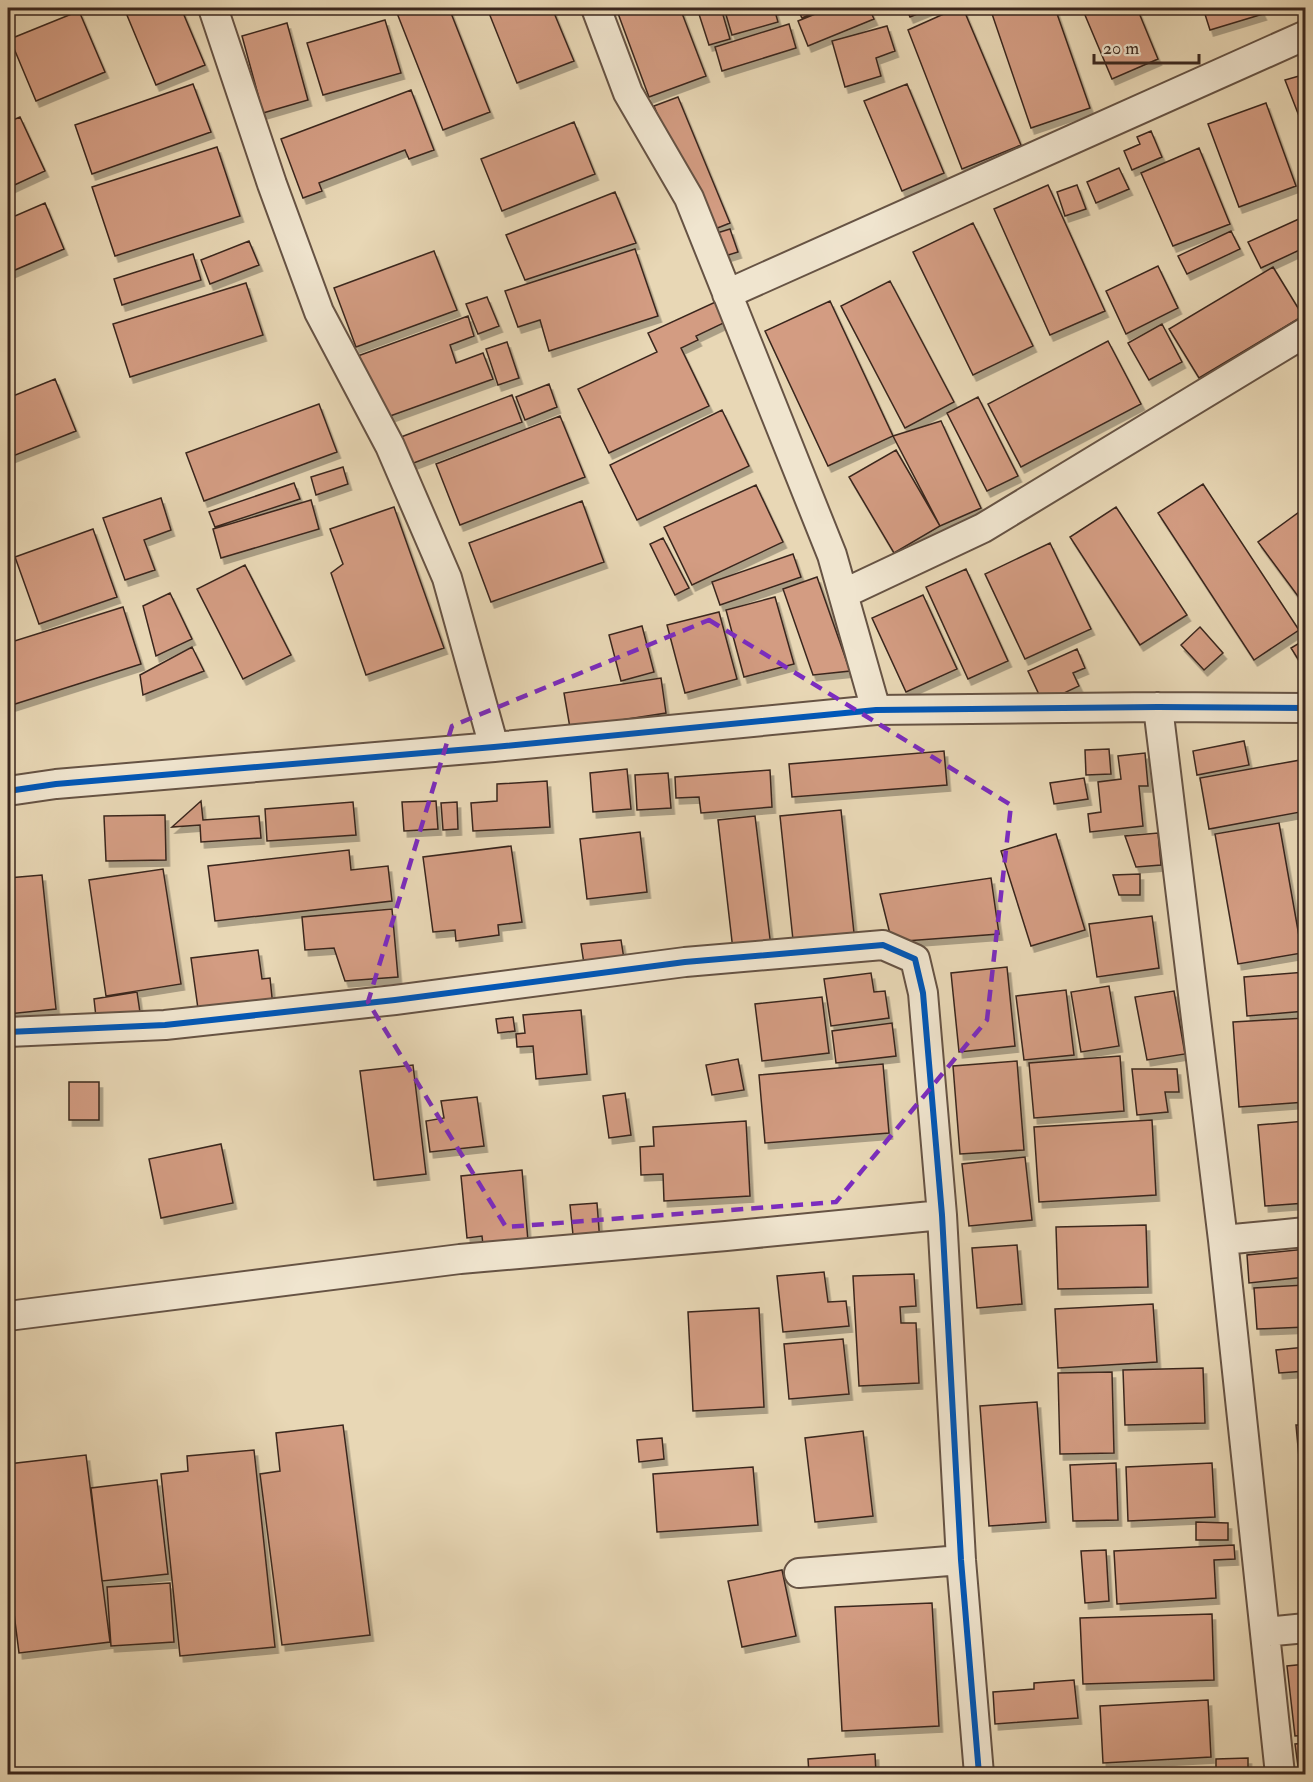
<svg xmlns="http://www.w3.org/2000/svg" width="1313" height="1782" viewBox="0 0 1313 1782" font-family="'IM FELL Double Pica',serif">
  <defs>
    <filter id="shadow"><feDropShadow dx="3.5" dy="6" stdDeviation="0" flood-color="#0004"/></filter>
  </defs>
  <rect width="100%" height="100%" fill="#e8d7b5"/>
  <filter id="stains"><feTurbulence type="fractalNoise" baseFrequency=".00333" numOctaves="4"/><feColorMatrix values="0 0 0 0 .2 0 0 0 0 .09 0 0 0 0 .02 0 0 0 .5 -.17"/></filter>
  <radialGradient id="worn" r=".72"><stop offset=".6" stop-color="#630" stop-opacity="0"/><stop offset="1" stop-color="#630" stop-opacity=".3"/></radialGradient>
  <path fill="#d39c82" stroke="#3a271e" stroke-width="1.5" filter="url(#shadow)" d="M124,8h57l24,57 -49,20z
    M395,8h54l41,104 -47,18z
    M487,8h65l22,53 -57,22z
    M616,8h64l26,68 -57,21z
    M697,8h24l9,31 -21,6z
    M724,8h50l4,14 -46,13z
    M797,8h28l-23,10z
    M830,8h39l5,11 -66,27 -10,-25z
    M906,8h26l-22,9z
    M957,8h6l58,137 -59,24 -54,-139z
    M990,8h65l35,100 -59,20z
    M1082,8h55l21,51 -46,20z
    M1203,8h57l3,6 -53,16z
    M79,11l26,61 -69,29 -26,-62z
    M385,20l16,53 -78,22 -16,-52z
    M287,23l21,77 -45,13 -21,-77z
    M789,24l7,24 -74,23 -7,-24z
    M887,26l8,25 -19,7 5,18 -36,11 -13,-46z
    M1306,74v60l-21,-54z
    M193,84l18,48 -119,42 -17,-49z
    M907,84l37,89 -42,18 -38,-90z
    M411,90l23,60 -25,9 -4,-9 -86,33 3,8 -19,7 -22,-59z
    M678,97l52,126 -25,10 -51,-127z
    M1266,103l30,83 -57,21 -31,-83z
    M20,117l25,54 -37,17v-66z
    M574,122l21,52 -93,37 -21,-52z
    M1151,131l11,26 -30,13 -8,-19 16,-7 -3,-7z
    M217,147l23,69 -125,40 -23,-69z
    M1199,148l31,76 -57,22 -32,-73z
    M1119,168l10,21 -33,14 -9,-21z
    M1048,185l57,126 -55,24 -56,-126z
    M1077,185l9,24 -21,7 -8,-24z
    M615,192l21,51 -111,37 -19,-45z
    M45,203l19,46 -56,24v-54z
    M1301,218l5,10v19l-45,21 -13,-26z
    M973,223l60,123 -60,29 -60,-123z
    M730,229l8,23 -13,4 -8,-23z
    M1231,231l9,18 -53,25 -9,-18z
    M249,241l10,24 -49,19 -9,-24z
    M635,249l23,67 -109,35 -9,-31 -22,7 -13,-36z
    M434,251l23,59 -101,37 -22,-59z
    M193,254l8,26 -79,25 -8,-26z
    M1158,266l20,42 -52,26 -20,-43z
    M1273,267l30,49 -104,62 -30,-49z
    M890,281l64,121 -49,26 -64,-122z
    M246,283l17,52 -133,42 -17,-53z
    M487,297l12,29 -21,8 -12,-30z
    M722,299l10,20 -36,17 2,4 -17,8 28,58 -100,47 -31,-64 79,-37 -9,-19z
    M830,301l63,135 -65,30 -63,-135z
    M468,316l6,20 -24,9 6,18 27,-10 10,26 -114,41 -24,-63z
    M1162,324l20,38 -33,18 -21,-37z
    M1108,341l33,63 -120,63 -33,-63z
    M507,342l12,36 -21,7 -12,-36z
    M55,379l21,52 -68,27v-60z
    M549,384l8,23 -32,13 -9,-23z
    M512,395l10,27 -111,42 -10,-27z
    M978,397l40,79 -31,15 -40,-78z
    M319,404l18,48 -133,49 -18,-48z
    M722,410l27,56 -112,54 -27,-55z
    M560,416l25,61 -125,48 -24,-61z
    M941,421l40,87 -41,18 -47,-90z
    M896,450l44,76 -46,27 -45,-76z
    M343,467l5,17 -32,11 -5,-18z
    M294,483l6,16 -85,28 -6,-15z
    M1203,484l96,146 -45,30 -96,-147z
    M756,485l27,57 -91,43 -28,-58z
    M161,498l10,32 -27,10 11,30 -30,10 -22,-62z
    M311,500l8,29 -98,29 -8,-29z
    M582,501l22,61 -113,40 -22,-59z
    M394,507l50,141 -78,27 -35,-102 12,-9 -13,-35z
    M1116,507l71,108 -47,30 -70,-108z
    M1306,507v100l-48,-65z
    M93,529l24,68 -78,27 -24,-67z
    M663,538l26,50 -14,7 -25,-51z
    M1050,543l41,86 -66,30 -40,-85z
    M793,554l8,23 -81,28 -8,-23z
    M245,565l46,90 -48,24 -46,-90z
    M966,569l42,92 -40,18 -42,-92z
    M817,577l33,94 -37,4 -30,-86z
    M170,593l22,46 -36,17 -13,-50z
    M923,595l34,74 -51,23 -34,-74z
    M775,597l19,67 -50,13 -18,-67z
    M123,607l18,57 -129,41 -4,-14v-48z
    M719,612l18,67 -52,14 -18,-68z
    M642,626l12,46 -33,9 -12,-46z
    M1200,627l23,26 -19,17 -23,-25z
    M1306,639v33l-15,-24z
    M192,647l12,24 -61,24 -3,-20z
    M1077,649l8,19 -12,5 6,13 -36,17 -15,-32z
    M661,678l5,35 -96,15 -6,-35z
    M1244,741l5,24 -52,10 -4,-24z
    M1109,749l2,25 -25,1 -1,-25z
    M944,751l3,34 -155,12 -3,-33z
    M1145,753l3,33h-9l4,40 -53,6 -2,-18 13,-2 -3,-30 23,-3 -3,-23z
    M1306,759v52l-97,18 -9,-51z
    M627,769l4,40 -38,3 -3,-39z
    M770,770l2,37 -71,6 -2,-16 -23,1 -1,-21z
    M668,773l3,35 -34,2 -2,-35z
    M1084,778l4,21 -34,5 -4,-21z
    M547,781l3,46 -77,4 -2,-28 26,-2v-17z
    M201,801l2,19 56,-4 2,22 -60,4 -1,-17 -28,2z
    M436,801l2,28 -34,2 -2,-29z
    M353,802l3,33 -89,6 -2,-32z
    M457,802l1,27 -15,1 -2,-27z
    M841,810l13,123 -61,7 -13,-124z
    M165,815l1,45 -60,1 -2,-45z
    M755,816l16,131 -38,3 -15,-130z
    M1279,823l23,130 -64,11 -23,-130z
    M640,832l7,60 -60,7 -7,-60z
    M1158,833l3,32 -25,2 -11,-31z
    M1056,834l29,96 -54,16 -30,-95z
    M511,846l11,76 -24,3 1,10 -43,6 -1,-11 -22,2 -10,-75z
    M349,850l2,20 37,-4 4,35 -177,20 -7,-55z
    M163,869l18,115 -75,12 -17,-116z
    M1140,874v21h-21l-6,-20z
    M42,875l14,134 -48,5v-136z
    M991,878l8,56 -107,8 -12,-48z
    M392,909l6,68 -53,4 -11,-33 -29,2 -3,-33z
    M1152,916l7,52 -62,9 -8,-53z
    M621,940l3,19 -40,5 -3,-20z
    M258,950l4,29 8,-1 3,29 -74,9 -8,-58z
    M1007,967l8,79 -56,6 -8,-79z
    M1306,972v39l-59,5 -3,-39z
    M871,973l3,19 11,-1 4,27 -58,8 -7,-47z
    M1109,986l10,60 -38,6 -10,-60z
    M1066,990l8,65 -50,5 -8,-64z
    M1174,991l11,63 -38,6 -12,-63z
    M137,992l4,27 -44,7 -3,-27z
    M822,997l7,56 -67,8 -7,-57z
    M581,1010l6,64 -51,5 -3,-33 -16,1 -1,-13 9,-1 -2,-18z
    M513,1017l2,14 -17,2 -2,-14z
    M1306,1018v84l-67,5 -6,-85z
    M892,1023l4,33 -60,7 -4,-32z
    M1120,1056l4,55 -90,7 -5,-55z
    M738,1059l6,31 -32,5 -6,-30z
    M1017,1061l7,89 -64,4 -7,-88z
    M883,1064l6,69 -124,10 -6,-68z
    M413,1065l13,109 -52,6 -14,-109z
    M1132,1069h45l2,23h-14l3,20 -31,3z
    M69,1082h30v38h-30z
    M625,1093l6,42 -22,3 -6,-42z
    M477,1097l7,49 -54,6 -4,-31 18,-3 -3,-17z
    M1152,1120l4,75 -117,7 -5,-75z
    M746,1121l4,75 -86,5 -1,-27 -22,1 -1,-28 14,-1 -1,-19z
    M1306,1121v82l-41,3 -7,-81z
    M221,1144l12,59 -72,15 -12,-59z
    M1025,1157l7,63 -63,6 -7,-62z
    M522,1170l6,71 -45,4 -1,-9 -15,2 -6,-62z
    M597,1203l3,40 -26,2 -4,-40z
    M1146,1225l2,62 -90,2 -2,-62z
    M1017,1245l5,59 -45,4 -5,-60z
    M1306,1249v28l-57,6 -2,-28z
    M824,1272l4,30 18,-1 3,25 -66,6 -6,-56z
    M914,1274l2,32 -16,1 1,16h15l3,60 -60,3 -6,-110z
    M1305,1285l1,42 -49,2 -3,-41z
    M1153,1304l4,58 -99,6 -3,-59z
    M759,1308l5,99 -71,4 -5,-99z
    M843,1339l6,55 -60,5 -5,-55z
    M1306,1347v24l-27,2 -3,-23z
    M1203,1368l2,55 -80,2 -2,-55z
    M1112,1372l2,81 -54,1 -2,-81z
    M1037,1402l9,120 -57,4 -9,-120z
    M343,1425l27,210 -88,10 -22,-171 20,-3 -4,-38z
    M1296,1425h10v76h-3z
    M863,1431l10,85 -58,6 -10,-84z
    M662,1438l2,21 -25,3 -2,-22z
    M254,1450l21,197 -95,9 -19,-182 27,-3 -1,-15z
    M86,1455l24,187 -91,11 -11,-87v-102z
    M1116,1463l2,57 -45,1 -3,-56z
    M1212,1463l3,54 -87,4 -2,-54z
    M753,1467l5,58 -101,7 -4,-58z
    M157,1480l11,94 -66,7 -11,-93z
    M1196,1522l32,1v17h-32z
    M1234,1545l1,14 -21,1 2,38 -99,6 -3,-53z
    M1106,1550l3,51 -24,2 -4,-52z
    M782,1570l14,66 -54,11 -14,-66z
    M170,1583l4,59 -63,4 -4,-59z
    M932,1603l7,123 -97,5 -7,-124z
    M1212,1614l2,66 -131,4 -3,-66z
    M1306,1664v71l-11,1 -8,-70z
    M1074,1680l4,38 -83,6 -2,-32 41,-3v-6z
    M1208,1700l3,57 -108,6 -3,-57z
    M1306,1743v31h-7l-4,-30z
    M875,1754l1,20h-67l-1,-15z
    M1248,1758v16h-32v-15z
    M1196,1769l1,5h-36v-1z
    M1155,1770l1,4h-57z"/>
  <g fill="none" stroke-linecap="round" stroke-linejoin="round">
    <g stroke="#665344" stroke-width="32">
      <path id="minor" d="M213,8l59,176 47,128 71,134 57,132 47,169
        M596,8l32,85 61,105 143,357 44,155
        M727,294l579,-259
        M845,593l138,-65 323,-196
        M1158,707l65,533 57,534
        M8,791l48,-7 438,-37 382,-37 282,-3 148,1
        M8,1032l157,-7 230,-25 290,-38 198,-17 32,14 8,34 19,222 19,345 18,214
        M1223,1240l83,-8
        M8,1316l452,-57 266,-23 216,-21
        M799,1573l162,-13
        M1265,1632l41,-4"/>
    </g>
    <use href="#minor" stroke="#f0e5cf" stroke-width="28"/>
    <g stroke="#f0e5cf" stroke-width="10">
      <path id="cycleway" d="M8,791l48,-7 438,-37 382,-37 282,-3 148,1
        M8,1032l157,-7 230,-25 290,-38 198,-17 32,14 8,34 19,222 19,345 18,214"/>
    </g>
    <use href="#cycleway" stroke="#0057b8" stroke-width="6"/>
  </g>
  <path fill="none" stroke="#7b2cbf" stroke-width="4.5" stroke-dasharray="12 8" stroke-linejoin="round" d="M709,620l302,185 -24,215 -151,182 -330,25 -138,-225 84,-276z"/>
  <rect width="1313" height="1782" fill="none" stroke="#e8d7b5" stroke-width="30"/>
  <rect x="9" y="9" width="1295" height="1764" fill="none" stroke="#3a271e" stroke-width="3"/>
  <rect x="15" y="15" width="1283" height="1752" fill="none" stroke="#3a271e" stroke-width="1.5"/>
  <path d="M1094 54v9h105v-9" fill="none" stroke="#3a271e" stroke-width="3"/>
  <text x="1103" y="54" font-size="18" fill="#3a271e" stroke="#f0e5cf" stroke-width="4.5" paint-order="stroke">20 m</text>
  <rect width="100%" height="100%" filter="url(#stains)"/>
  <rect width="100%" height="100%" fill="url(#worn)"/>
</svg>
